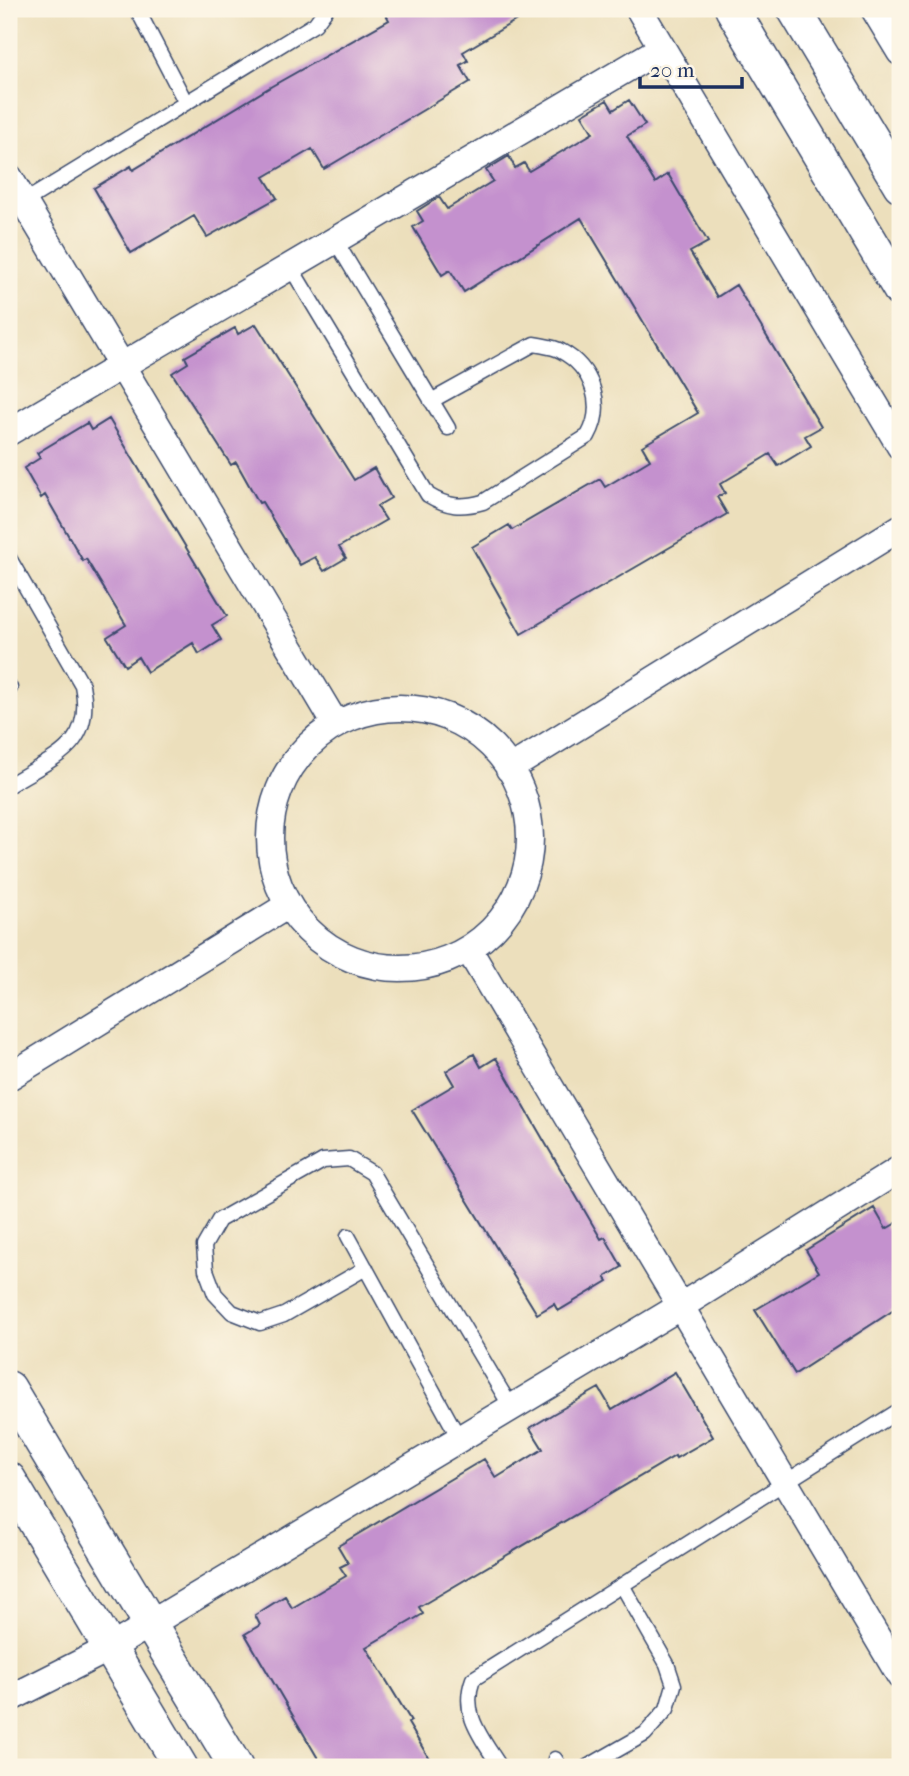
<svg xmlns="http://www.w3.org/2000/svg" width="909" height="1776" viewBox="0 0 909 1776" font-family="'IM FELL French Canon',serif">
  <rect width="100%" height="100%" fill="#fcf5e5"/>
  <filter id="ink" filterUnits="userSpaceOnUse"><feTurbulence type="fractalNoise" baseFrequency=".0143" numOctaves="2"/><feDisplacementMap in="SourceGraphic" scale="14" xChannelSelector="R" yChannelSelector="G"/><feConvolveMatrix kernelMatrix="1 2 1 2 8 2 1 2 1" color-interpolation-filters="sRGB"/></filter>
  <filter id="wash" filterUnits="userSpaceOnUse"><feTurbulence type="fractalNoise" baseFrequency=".00686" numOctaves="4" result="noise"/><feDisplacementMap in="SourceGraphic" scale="28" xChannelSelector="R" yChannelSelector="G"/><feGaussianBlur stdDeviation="1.57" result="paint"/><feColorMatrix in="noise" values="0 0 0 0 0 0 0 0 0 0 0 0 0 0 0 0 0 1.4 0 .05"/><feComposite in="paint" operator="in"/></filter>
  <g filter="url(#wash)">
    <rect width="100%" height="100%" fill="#ecdfbc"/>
    <g id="blocks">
      <path fill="#c491ce" d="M383,9h152l-72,43 5,9 -8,4 10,17 -35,21 -111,66 -12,-20 -48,28 13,21 -70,39 -13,-21 -63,37 -37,-65 37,-22 2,4 139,-84 117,-66z
        M607,100l6,10 16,-10 16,25 -18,11 28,47 13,-9 40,68 -18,10 27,45 19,-12 85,142 -16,9 6,10 -33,20 -8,-12 -50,30 5,9 -8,4 10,17 -206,120 -49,-87 37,-22 3,5 88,-51 5,8 45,-27 -8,-14 56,-33 -117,-195 -117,74 -14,-22 -8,5 -29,-48 10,-6 -6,-10 22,-14 8,12 46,-28 -7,-11 23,-14 6,12 9,-5 5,8 64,-38 -11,-18z
        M256,324l98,156 20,-12 17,30 -14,8 9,14 -47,27 7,11 -22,13 -9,-14 -15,8 -38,-63 -3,1 -23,-41 -5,3 -59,-92 16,-10 -3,-6 50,-29 3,6z
        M109,419l118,197 -15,9 9,15 -22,14 -6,-11 -46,29 -9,-15 -13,9 -18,-29 19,-12 -40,-66 -3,2 -38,-66 -4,3 -17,-30 16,-10 -3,-5 50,-30 4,7z
        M474,1054l7,13 15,-9 105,181 4,-2 17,30 -17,10 3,4 -50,30 -4,-7 -17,10 -125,-204 42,-25 -8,-14z
        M874,1208l12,21 14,-8v85l-105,68 -40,-64 64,-38 -13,-22z
        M675,1372l38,65 -37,21 -1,-2 -256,151 4,7 -57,33 45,74 -3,2 26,44h-111l-78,-133 15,-9 -5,-10 30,-19 7,12 54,-32 -6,-9 8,-4 -10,-17 146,-87 12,19 47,-29 -13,-21 23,-14 46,-26 13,22z"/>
    </g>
  </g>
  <g filter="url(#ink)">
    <use href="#blocks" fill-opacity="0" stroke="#3a496c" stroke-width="2"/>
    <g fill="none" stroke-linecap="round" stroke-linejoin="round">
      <g stroke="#3a496c" stroke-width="17">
        <path id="service" d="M137,9l49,94
          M9,211l306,-187 11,-15
          M335,240l113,188
          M290,266l138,229c20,12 33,13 55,7l105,-66c17,-30 5,-68 -27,-85 -7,-4 -18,-5 -27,-7l-103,57
          M9,558l73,127c13,62 -29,72 -73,100
          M9,686l1,2
          M348,1236l111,202
          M366,1268l-82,47 -24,8 -28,-11 -17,-18 -9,-24 -2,-24 15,-26 104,-59 26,-2 23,14 139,234
          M555,1759l5,8
          M500,1767c-18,-29 -40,-53 -27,-88l427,-269
          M587,1767l58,-33 22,-25 7,-24 -7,-21 -45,-79"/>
      </g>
      <g stroke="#3a496c" stroke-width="29">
        <path id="minor" d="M639,9l261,437
          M874,9l26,43
          M9,177l326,546
          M9,432l653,-384
          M270 838a130 130 0 1 1 260 0a130 130 0 1 1-260 0Z
          M509,769l391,-241
          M469,950l431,726
          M9,1077l278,-171
          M9,1699l101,-51 571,-342 219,-137"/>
      </g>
      <g stroke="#3a496c" stroke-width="36">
        <path id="tertiary" d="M732,9l168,281
          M794,9l106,176
          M9,1388l227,379
          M9,1479l172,288"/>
      </g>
      <use href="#service" stroke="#fff" stroke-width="14"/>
      <use href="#minor" stroke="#fff" stroke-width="26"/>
      <use href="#tertiary" stroke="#fff" stroke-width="33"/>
    </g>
  </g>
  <rect width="909" height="1776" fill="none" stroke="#fcf5e5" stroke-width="35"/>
  <path d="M640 77v10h102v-10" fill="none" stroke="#1b2f5e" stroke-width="3.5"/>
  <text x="650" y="77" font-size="21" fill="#1b2f5e" stroke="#fcf5e5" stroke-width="5" paint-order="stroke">20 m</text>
</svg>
